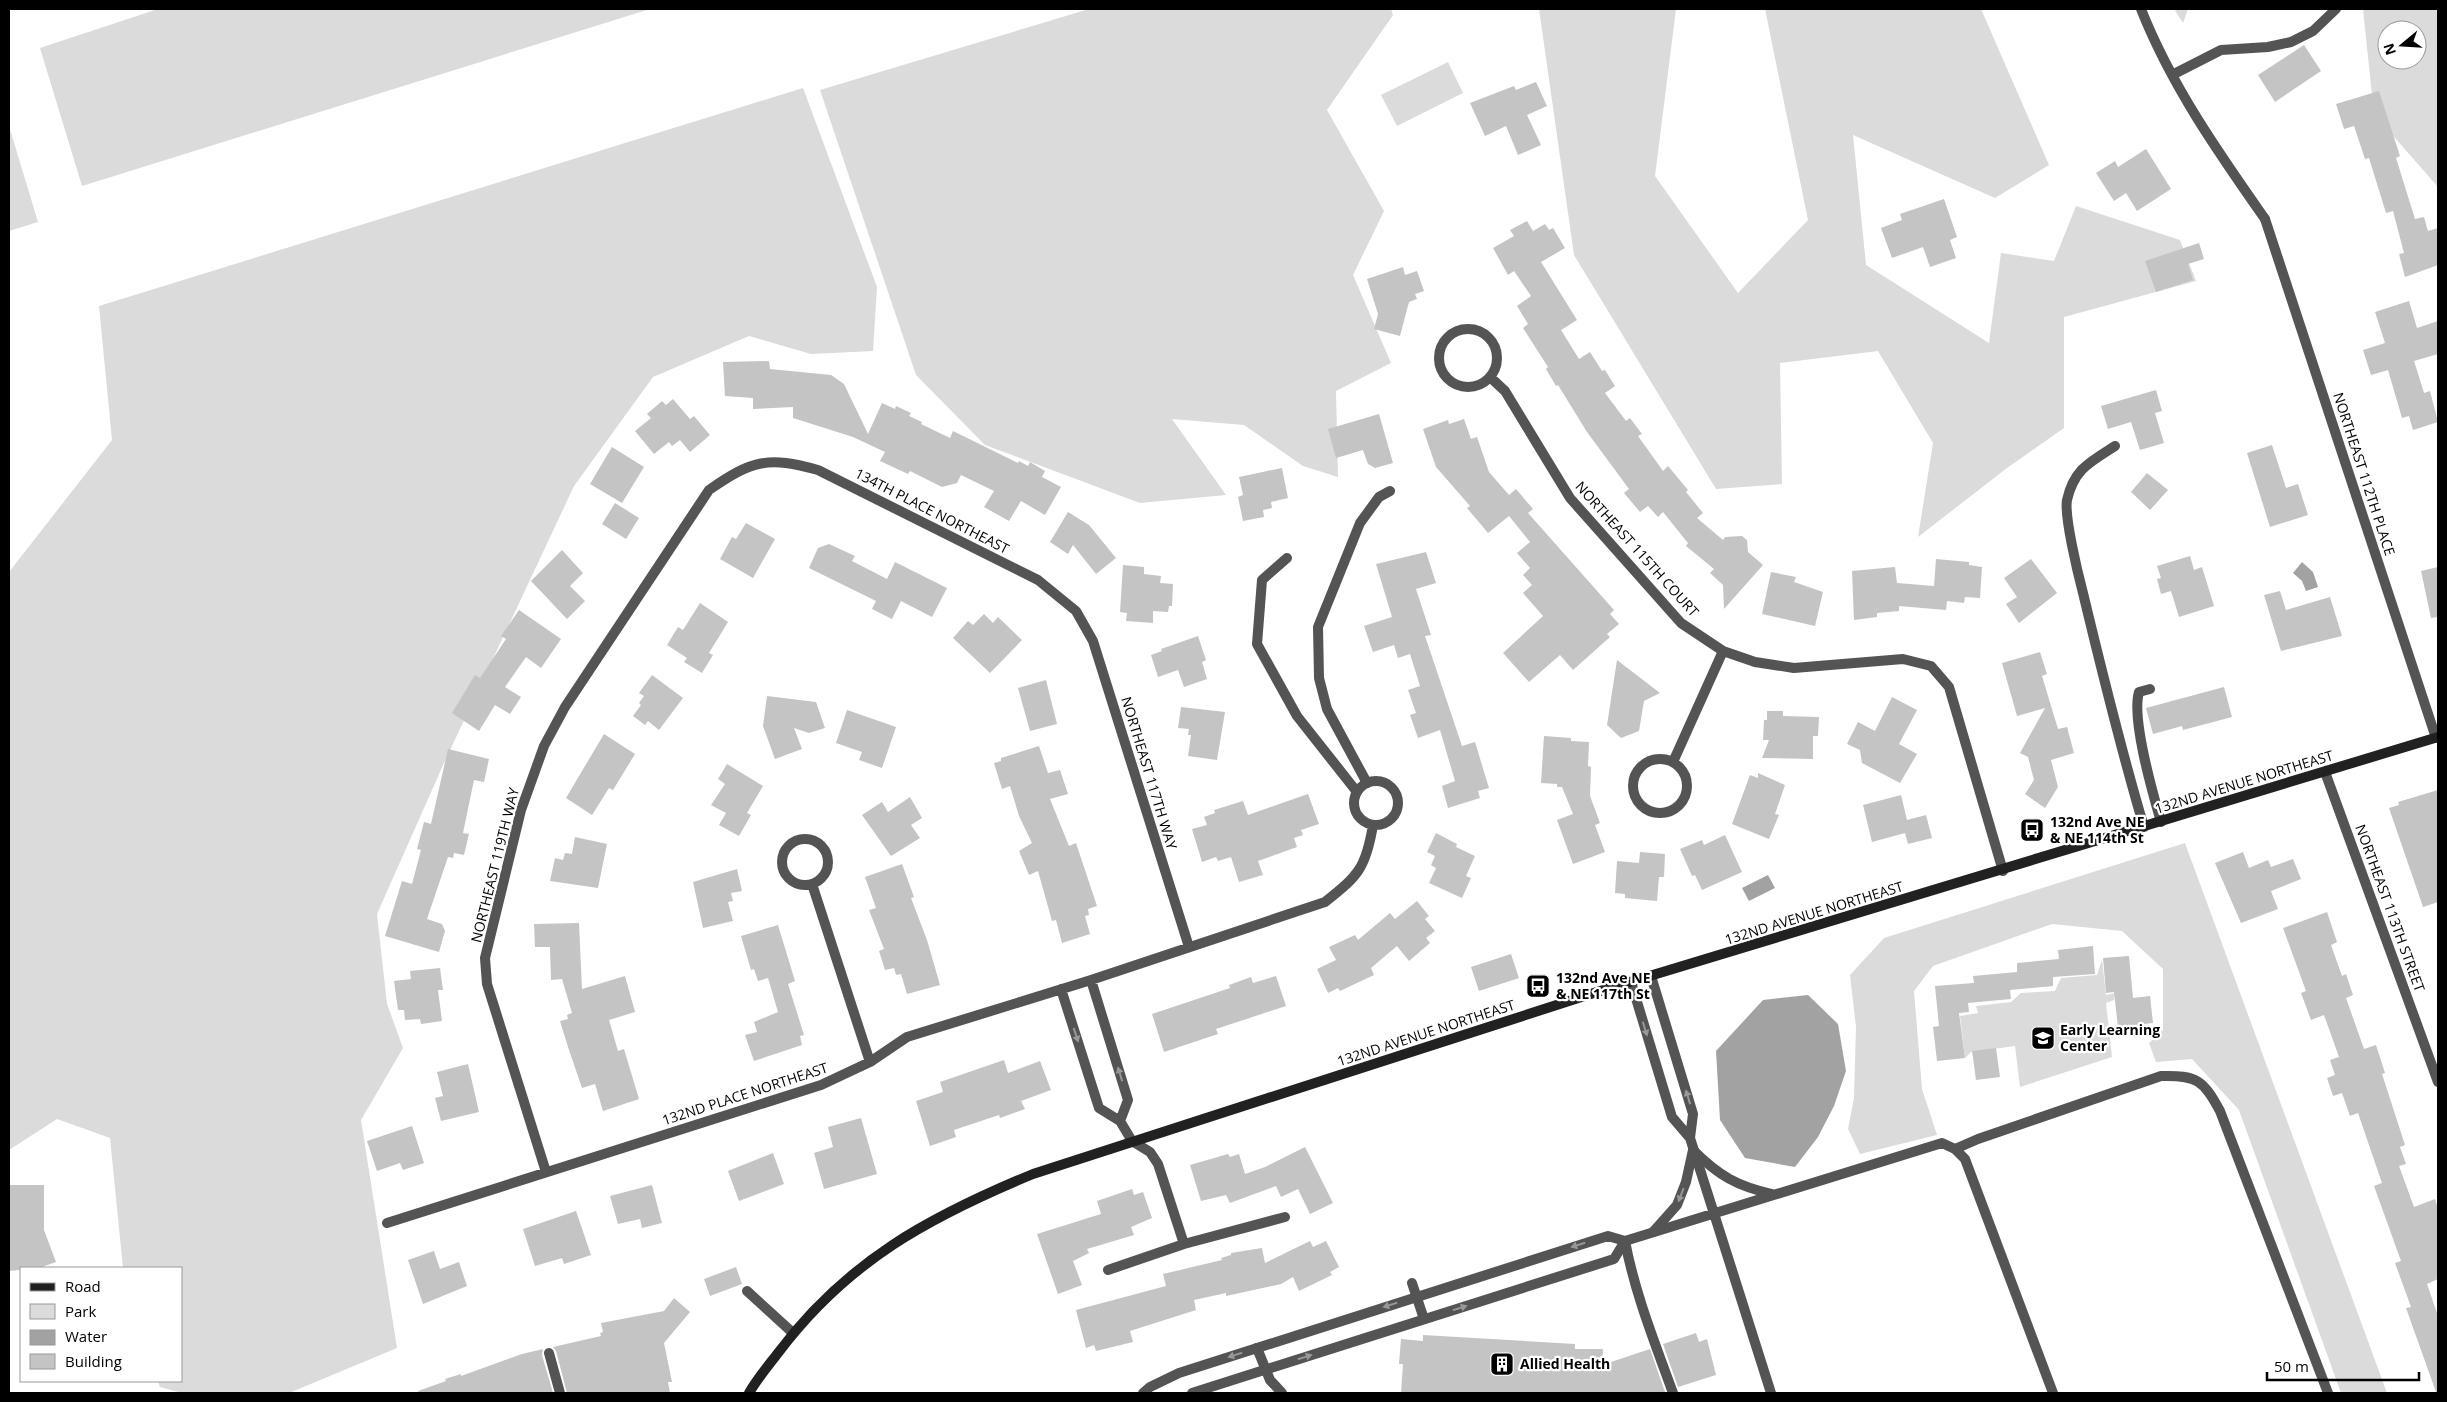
<svg xmlns="http://www.w3.org/2000/svg" width="2447" height="1402" viewBox="0 0 2447 1402" font-family="'Open Sans',sans-serif">
  <rect width="100%" height="100%" fill="#fff"/>
  <path fill="#dbdbdb" fill-rule="evenodd" d="M158,9h492l-568,177 -42,-138z
    M1089,9h302l2,6 -66,95 57,101 -31,64 38,88 -55,28 2,86 -35,-11 -59,-41 -72,-6 54,76 -86,8 -155,-58 -69,-70 -96,-285z
    M1539,9h137l-21,167 83,117 70,-73 -43,-211h216l68,156 -54,33 -142,-63 13,130 123,78 12,-90 53,8 22,-55 104,34 16,41 -132,36v111l-57,40 -89,69 15,-94 -55,-92 -98,12 2,121 -66,5 -142,-234z
    M2174,9h14l-5,14z
    M2363,9h75v178l-64,-73zM2387,30h30v30h-30z
    M1448,62l15,31 -66,33 -16,-31z
    M803,88l74,199 -4,64 -62,3 -62,-18 -96,41 -79,109 -130,277 -67,151 10,90 16,44 -42,72 36,228 -108,45h-107l-22,-6 -2,-6h23v-113h-58l-13,-130 -53,-19 -48,31v-578l103,-132 -13,-134z
    M9,126l29,96 -29,9z
    M2185,843l202,550h-46l-102,-283 -47,-51 -36,3 -7,-19 14,-13v-61l-41,-38 -70,-7 -119,42 -19,25 8,98 15,46 -77,19 -12,-25 6,-31 2,-71 -6,-52 34,-37z
    M2102,960l4,35 9,-2 -1,7 -8,3 6,54 -92,30 -5,-41 -44,6 -6,6 -5,-42 18,-3 -2,-7 35,-4 10,-9 34,-2 6,-13 36,-3z"/>
  <path fill="#a2a2a2" d="M2302,562l11,10 5,15 -12,4 -4,-10 -9,-8z
    M1768,875l7,13 -26,13 -7,-13z
    M1808,995l30,29 8,47 -12,35 -16,31 -23,30 -50,-9 -25,-38 -4,-69 47,-51z"/>
  <path fill="#c4c4c4" d="M2304,45l17,26 -46,31 -17,-27z
    M1536,82l11,24 -20,9 14,30 -23,10 -12,-29 -21,10 -15,-33 44,-17 2,4z
    M2379,91l21,65 -4,2 19,61 9,-2 4,14 10,-3v37l-33,12 -6,-23 5,-1 -11,-42 -7,2 -17,-55 -4,1 -11,-33 -10,3 -8,-25z
    M2146,149l25,40 -34,22 -11,-18 -12,8 -18,-28 19,-12 3,6z
    M1944,199l13,38 -7,3 6,18 -26,9 -7,-20 -31,11 -11,-30 21,-8 -2,-6z
    M1527,221l6,10 12,-7 4,6 4,-2 12,20 -24,14 36,58 -16,10 18,29 11,-7 12,19 3,-1 10,16 -10,7 21,28 4,-3 12,16 -4,2 25,35 5,-5 20,24 -2,2 17,21 -6,5 26,22 2,-3 17,-1 5,4 1,12 15,13 -39,44 -1,-24 -13,-12 4,-4 -28,-23 2,-3 -25,-31 -5,5 -10,-11 -8,6 -16,-19 5,-4 -42,-57 -29,-47 -2,1 -10,-17 2,-2 -25,-39 5,-4 -11,-18 14,-10 -17,-25 -6,4 -15,-27 21,-12 -4,-6z
    M2199,243l5,16 -16,5 5,16 -37,12 -11,-31z
    M1403,267l2,8 12,-4 7,20 -9,3 2,5 -8,3 -9,34 -26,-7 4,-15 -11,-35z
    M2409,301l8,27 21,-7v33l-24,7 10,32 6,-2 8,31 -25,8 -4,-14 -7,2 -14,-48 -17,5 -8,-25 22,-7 -10,-31z
    M769,361l1,8 61,6 13,9 24,50 14,-31 13,6 1,-3 15,7 -2,3 13,6 -1,2 29,14 3,-7 65,32 1,-2 9,5 2,-4 15,9 -3,6 19,10 -16,28 -24,-14 -12,20 -25,-14 10,-16 -33,-16 -4,8 -15,4 -32,-16 -2,3 -28,-13 5,-9 -32,-15 -60,-19v-11l-40,2v-11l-28,-2 -2,-34z
    M2156,390l6,21 -7,2 9,30 -24,7 -9,-28 -23,7 -7,-23z
    M673,399l17,20 4,-3 16,19 -20,17 -10,-12 -8,6 -3,-4 -15,12 -19,-23 16,-13 -4,-4 15,-13 4,4z
    M1379,414l14,49 -18,5 -7,-4 -5,-14 -27,8 -8,-29z
    M1464,419l7,20 6,-2 12,35 20,23 7,-6 17,20 -5,4 86,97 -4,4 9,10 -12,10 3,3 -37,33 -13,-15 -31,27 -26,-29 40,-37 -20,-23 9,-8 -9,-10 7,-7 -13,-15 13,-11 -21,-26 -21,17 -21,-25 3,-2 -34,-39 -13,-38 25,-9 1,4z
    M2272,445l14,43 12,-4 10,31 -38,12 -23,-74z
    M612,447l32,20 -22,36 -32,-19z
    M1282,468l6,30 -17,4 1,6 -9,2 1,7 -21,4 -5,-24 5,-2 -4,-18z
    M2147,473l21,17 -18,20 -19,-18z
    M615,503l24,15 -13,21 -24,-15z
    M1068,512l21,13 27,33 -20,16 -23,-29 -5,9 -18,-12z
    M746,523l29,16 -22,39 -33,-19 12,-22 4,2z
    M829,544l26,12 -3,5 35,18 8,-17 52,26 -15,29 -31,-16 -9,18 -20,-10 4,-8 -67,-33 9,-20z
    M562,550l21,23 -13,13 15,15 -18,18 -36,-38z
    M1426,552l10,31 -20,6 15,46 -6,1 37,110 13,-4 14,46 -11,3 2,7 -32,10 -6,-22 13,-5 -15,-51 -22,8 -8,-23 6,-2 -8,-23 12,-4 -10,-32 -12,4 -4,-13 -21,7 -9,-26 28,-9 -16,-53z
    M2190,556l4,14 8,-3 12,39 -35,11 -8,-26 -10,3 -4,-15 4,-1 -4,-12z
    M1936,559l33,3v3l13,2 -2,31 -15,-1 -1,6 -17,-2 -1,9 -47,-4v5l-22,2v4l-23,3 -2,-49 43,-4 2,16 37,3z
    M2031,559l26,34 -38,30 -13,-19 11,-7 -13,-19z
    M1123,565l21,2v7l17,2 -1,7 13,1 -1,22h-3l-1,6 -15,-1v12l-27,-2 1,-8 -7,-1z
    M2438,567v50l-7,1 -10,-47z
    M1771,572l25,5 -2,5 29,10 -8,34 -53,-12z
    M2280,591l6,19 44,-13 12,39 -61,15 -17,-56z
    M700,603l28,19 -19,31 4,2 -11,18 -18,-11 3,-4 -20,-13 11,-18 5,3z
    M519,610l42,29 -20,29 -15,-11 -21,30 16,10 -11,17 -15,-9 -16,26 -27,-18 23,-38 5,3 26,-39 -5,-3z
    M984,614l9,9 5,-6 24,23 -32,33 -37,-35 15,-17 5,4z
    M1198,636l8,24 -4,2 5,17 -23,8 -6,-17 -20,7 -7,-22 11,-4 -1,-2z
    M2040,652l7,22 -5,2 16,53 9,-2 7,26 -23,7 7,27 -13,21 -20,-14 9,-14 -6,-23 -8,-4 25,-45 -28,8 -15,-53z
    M1617,660l43,33 -16,8 -5,30 -18,7 -14,-13z
    M652,675l31,23 -24,32 -11,-9 -3,4 -12,-9 8,-11 -2,-2 5,-7 -5,-3z
    M1046,680l11,44 -27,7 -12,-43z
    M2224,687l8,30 -49,13 -1,-4 -29,8 -7,-26z
    M767,696l49,6 9,26 -16,5 -15,-5 8,21 -27,10 -12,-33z
    M1892,697l25,13 -18,34 18,10 -17,29 -38,-20 -2,-13 -13,-6 11,-22 17,9z
    M1181,707l44,5 -8,48 -29,-4 3,-21h-3l1,-6 -11,-1z
    M847,710l49,17 -14,41 -23,-8 3,-8 -26,-9z
    M1767,711h16v5l36,1 -1,19h-5v23l-51,-1 7,-18h-6l1,-20h3z
    M604,734l31,20 -22,36 -4,-2 -17,27 -26,-17z
    M1544,736l27,2v3l18,1 -1,24 3,1 -1,29 10,27 -5,2 10,27 -32,12 -16,-44 16,-6 -11,-27h-5v-3l-16,-1z
    M1039,746l9,27 12,-3 8,24 -18,5 19,47 7,-3 21,63 -9,3 1,6 -4,1 5,18 -28,9 -6,-23 -4,1 -14,-50 -9,4 -10,-24 13,-8 -13,-27 -9,-30 -8,3 -8,-26 7,-2v-3z
    M448,749l41,10 -5,23 -10,-2 -11,53 6,1 -5,21 -10,-2 -1,5 -5,-1 -21,62 15,5 3,7 -6,21 -54,-16 17,-55 10,3 9,-34 -4,-1 7,-27 7,2z
    M727,764l36,22 -16,27 4,2 -12,21 -20,-11 7,-12 -15,-8 14,-21 -7,-5z
    M1758,773l27,12 -10,29 4,1 -10,24 -37,-15 18,-49 8,3z
    M2438,790v112l-15,5 -34,-99 10,-3 -1,-3z
    M1308,794l11,30 -18,6 2,5 -9,3 3,9 -39,14 5,14 -24,7 -8,-25 -13,4 -2,-4 -14,5 -10,-33 15,-4 -3,-8 11,-4 -1,-3 29,-9 5,14z
    M1901,795l6,25 19,-5 6,23 -24,6 -3,-11 -33,9 -9,-37z
    M910,797l12,21 -11,7 9,13 -29,18 -29,-41 20,-13 6,10z
    M1436,833l21,11 -1,3 19,9 -9,20 5,2 -9,20 -33,-15 7,-15 -5,-3 4,-9 -8,-4z
    M1725,835l17,37 -40,18 -7,-15 -3,1 -12,-27 22,-9 2,5z
    M575,837l32,7 -9,44 -48,-7 5,-23 8,2 2,-7 7,1z
    M1640,852l25,2 -1,23h-5l-2,24 -32,-3v-4l-10,-1 2,-32 22,2z
    M2243,852l6,16 19,-8 3,7 22,-8 8,20 -30,12 7,18 -37,14 -26,-60z
    M902,864l12,33 -3,1 16,42 13,45 -33,9 -6,-20 -5,1 -2,-7 -9,2 -6,-19 5,-2 -15,-39 7,-2 -11,-31z
    M737,869l5,22 -11,2 2,8 -5,1 5,19 -30,7 -10,-46z
    M1417,901l12,15 -4,3 10,12 -9,7 4,5 -21,18 -12,-15 -26,22 3,7 -34,16 -2,-3 -10,5 -11,-24 19,-9 -7,-13 26,-12 3,5 32,-27 5,6z
    M2327,912l10,30 -6,3 11,31 4,-2 7,21 -7,3 18,51 12,-4 9,28 -3,1 23,71 -5,2 6,17 -7,2 15,41 21,-8 3,10v70l-11,5 11,32v76h-2l-30,-84 5,-1 -16,-44 6,-2 -27,-75 8,-3 -24,-70 -8,3 -8,-23 -9,3 -6,-18 8,-3 -5,-15 9,-3 -15,-42 -13,5 -10,-27 5,-2 -23,-63z
    M579,923l3,66 43,-13 10,36 -26,8 9,31 6,-2 15,50 -36,12 -8,-27 -13,4 -14,-41 -8,-26 8,-2 -1,-4 5,-2 -10,-34 -11,1 -1,-33h-15l-1,-23z
    M778,925l17,56 -7,3 16,51 -4,1 2,9 -48,16 -9,-26 12,-3 -3,-10 24,-10 -10,-34 -10,3 -4,-12 -3,1 -10,-34z
    M2093,946l2,28 -42,3v9l-43,4 1,9 -43,4 1,9 -10,1 6,45 -28,3 -4,-34 6,-1 -4,-40 39,-3 -1,-7 44,-4v-9l42,-4 -1,-9z
    M1511,954l8,24 -40,13 -8,-24z
    M2129,956l4,42 17,-2 3,27 -35,4 -4,-35 -8,1 -3,-35z
    M440,968l3,22h-5l4,31 -21,3 -1,-5 -15,1 -1,-10h-6l-4,-29 17,-2 -1,-8z
    M1276,976l10,30 -70,23 2,5 -54,18 -12,-38 78,-26 -1,-3 22,-8 2,6z
    M1996,1048l4,29 -24,3 -4,-29z
    M1004,1060l4,13 32,-12 11,29 -30,11 4,8 -25,9 -1,-3 -45,15 2,7 -26,9 -14,-45 27,-9 -3,-10z
    M468,1064l11,48 -38,9 -6,-23 8,-2 -6,-24z
    M861,1118l16,56 -53,15 -10,-36 19,-6 -5,-20z
    M412,1126l12,37 -21,7 -3,-7 -23,8 -10,-30z
    M1305,1147l28,56 -23,11 -12,-25 -17,8 -5,-11 -46,17 -4,-8 -25,6 -11,-36 38,-11 2,3 9,-3 6,20 20,-7z
    M773,1153l11,31 -45,17 -11,-30z
    M9,1185h35v45l12,32 -17,6 -30,3z
    M652,1185l10,38 -20,5 -2,-9 -22,5 -8,-28z
    M1132,1189l2,6 9,-3 9,26 -21,9 3,8 -47,14 2,4 -16,8 9,24 -24,9 -21,-60 64,-20 -4,-13z
    M576,1211l15,44 -27,9 -2,-6 -27,8 -12,-37z
    M1310,1241l3,6 13,-6 13,26 -9,5 2,3 -33,16 -6,-14 -12,7 -55,12v-3l-32,7 2,10 -66,21 3,11 -37,9 -2,-6 -8,3 -10,-38 90,-24 -3,-12 59,-14 -1,-2 10,-3v-2l31,-5 3,15z
    M434,1251l6,18 19,-7 8,24 -44,18 -15,-44z
    M736,1267l6,17 -32,12 -6,-17z
    M674,1298l16,14 -26,31 8,39h-4l2,11h-103l-11,-42 -3,-4 48,-11 -1,-3 3,-1 -2,-9 63,-12z
    M1696,1333l3,9 8,-3 9,36 -38,12 -15,-43z
    M1423,1335l152,9v5h28l-1,16 48,-16 15,43 -264,1 2,-29h-4l2,-25 22,2z
    M543,1349l-1,6 11,38h-134l-1,-2 28,-10 -1,-2 16,-5v2l61,-22z"/>
  <g fill="none" stroke-linecap="round" stroke-linejoin="round">
    <path stroke="#545454" stroke-width="10" d="M2141,9c30,76 77,143 124,210
      M2172,75l49,-25 47,-3 23,-5 22,-11 23,-22
      M1287,558l-25,22 -5,64 40,72 60,76
      M1367,783l-40,-74 -8,-31 -1,-51 42,-104 19,-26 11,-6
      M1955,1149l23,-10 183,-63c36,-1 42,4 59,35l108,282
      M1693,1150c26,26 44,36 79,44
      M1653,1232l24,-27 9,-23 7,-32
      M1625,1241c10,53 30,102 48,152
      M1412,1283l12,36
      M747,1291l46,42
      M1257,1348l13,32 12,13"/>
    <path stroke="#545454" stroke-width="10" d="M2265,219l171,519
      M1439 358a29 29 0 1 1 58 0a29 29 0 1 1-58 0Z
      M1490,377l15,14 65,107 111,125 42,28 -50,111
      M2115,446c-25,16 -41,23 -48,54 -3,16 11,74 16,93 19,79 38,157 61,234
      M1723,651l32,11 39,6 109,-9 28,7 18,21 54,184
      M2150,689l-11,3c-8,27 14,102 22,130
      M1633 786a27 27 0 1 1 54 0a27 27 0 1 1-54 0Z
      M2325,772l113,310
      M1354 803a22 22 0 1 1 44 0a22 22 0 1 1-44 0Z
      M782 862a23 23 0 1 1 46 0a23 23 0 1 1-46 0Z
      M812,884l58,178
      M1091,980l37,120 -8,21
      M1631,982l41,135 18,21 3,-24 -42,-138
      M1061,989l38,119 21,13 12,20 18,11 8,12 26,80
      M1690,1138l81,255
      M546,1172l-59,-188 -2,-26 36,-148 23,-64 21,-39 144,-217c43,-30 59,-34 109,-20l220,110 38,31 17,30 96,306
      M387,1223l434,-138 49,-23 37,-25 184,-57 234,-78c33,-26 41,-34 48,-77
      M1108,1270l76,-26 101,-27
      M549,1353l11,40
      M1143,1393l7,-6 29,-14 429,-137 17,5 317,-98 13,6 10,10 88,234
      M1192,1393l422,-134 11,-18"/>
    <path stroke="#212121" stroke-width="10" d="M749,1393c8,-14 19,-27 29,-40 69,-92 151,-136 255,-179l567,-183 838,-254"/>
  </g>
  <defs><path id="oneway-solid" d="M-6-.8H1V-3.2L6.5 0L1 3.2V.8H-6Z" transform="scale(1.25)"/></defs>
  <g fill="#989898">
    <use href="#oneway-solid" transform="translate(1645 1029) rotate(73)"/>
    <use href="#oneway-solid" transform="translate(1076 1035) rotate(72)"/>
    <use href="#oneway-solid" transform="translate(1120 1074) rotate(-107)"/>
    <use href="#oneway-solid" transform="translate(1688 1097) rotate(-107)"/>
    <use href="#oneway-solid" transform="translate(1681 1195) rotate(111)"/>
    <use href="#oneway-solid" transform="translate(1578 1245) rotate(162)"/>
    <use href="#oneway-solid" transform="translate(1390 1305) rotate(162)"/>
    <use href="#oneway-solid" transform="translate(1460 1308) rotate(-18)"/>
    <use href="#oneway-solid" transform="translate(1235 1355) rotate(162)"/>
    <use href="#oneway-solid" transform="translate(1305 1357) rotate(-18)"/>
  </g>
  <defs>
    <g id="bus-square" transform="scale(1.25)"><rect x="-9" y="-9" width="18" height="18" rx="4" fill="#000" stroke="#fff"/><path d="M-5-6H5V4H4V6H2V4H-2V6H-4V4H-5ZM-3.5-4V0h7V-4ZM-3.5 1.2v1.5H-2V1.2ZM2 1.2v1.5H3.5V1.2Z" fill="#fff"/></g>
    <g id="school-square" transform="scale(1.25)"><rect x="-9" y="-9" width="18" height="18" rx="4" fill="#000" stroke="#fff"/><path d="M0-5L7-2L0 1L-7-2ZM-4 1L0 2.5L4 1V4Q0 6-4 4Z" fill="#fff"/></g>
    <g id="building-square" transform="scale(1.25)"><rect x="-9" y="-9" width="18" height="18" rx="4" fill="#000" stroke="#fff"/><path d="M-4-6H4V6H1V3H-1V6H-4ZM-2.5-4.3h1.7v1.8h-1.7ZM.8-4.3h1.7v1.8H.8ZM-2.5-1h1.7V.8h-1.7ZM.8-1h1.7V.8H.8Z" fill="#fff"/></g>
  </defs>
  <g fill-rule="evenodd">
    <use href="#bus-square" x="2032" y="830"/>
    <use href="#bus-square" x="1538" y="986"/>
    <use href="#school-square" x="2043" y="1038"/>
    <use href="#building-square" x="1502" y="1364"/>
  </g>
  <g text-anchor="middle" stroke-width="4.5" stroke-linejoin="round" paint-order="stroke">
    <g font-size="14" fill="#000" stroke="#fff">
      <text transform="translate(2364 474) rotate(72)" y="5">NORTHEAST 112TH PLACE</text>
      <text transform="translate(932 511) rotate(27)" y="5">134TH PLACE NORTHEAST</text>
      <text transform="translate(1637 549) rotate(48)" y="5">NORTHEAST 115TH COURT</text>
      <text transform="translate(1149 773) rotate(73)" y="5">NORTHEAST 117TH WAY</text>
      <text transform="translate(2244 782) rotate(-17)" y="5">132ND AVENUE NORTHEAST</text>
      <text transform="translate(495 865) rotate(-76)" y="5">NORTHEAST 119TH WAY</text>
      <text transform="translate(2390 908) rotate(70)" y="5">NORTHEAST 113TH STREET</text>
      <text transform="translate(1814 913) rotate(-17)" y="5">132ND AVENUE NORTHEAST</text>
      <text transform="translate(1426 1033) rotate(-18)" y="5">132ND AVENUE NORTHEAST</text>
      <text transform="translate(745 1094) rotate(-18)" y="5">132ND PLACE NORTHEAST</text>
    </g>
    <g font-size="14" font-weight="bold" fill="#000" stroke="#fff" text-anchor="start">
      <text x="2050" y="827">132nd Ave NE<tspan x="2050" dy="16">&amp; NE 114th St</tspan></text>
      <text x="1556" y="983">132nd Ave NE<tspan x="1556" dy="16">&amp; NE 117th St</tspan></text>
      <text x="2060" y="1035">Early Learning<tspan x="2060" dy="16">Center</tspan></text>
      <text x="1520" y="1369">Allied Health</text>
    </g>
  </g>
  <rect width="2447" height="1402" fill="none" stroke="#000000" stroke-width="20"/>
  <rect x="20" y="1267" width="162" height="115" fill="#ffffff" stroke="#999999"/>
  <rect x="30" y="1283" width="25" height="8" fill="#212121" stroke="#999999"/>
  <text x="65" y="1292" font-size="15" fill="#000000">Road</text>
  <rect x="30" y="1304" width="25" height="15" fill="#dbdbdb" stroke="#999999"/>
  <text x="65" y="1317" font-size="15" fill="#000000">Park</text>
  <rect x="30" y="1330" width="25" height="15" fill="#a2a2a2" stroke="#999999"/>
  <text x="65" y="1342" font-size="15" fill="#000000">Water</text>
  <rect x="30" y="1354" width="25" height="15" fill="#c4c4c4" stroke="#999999"/>
  <text x="65" y="1367" font-size="15" fill="#000000">Building</text>
  <g transform="translate(2402 45) rotate(252)"><circle r="24" fill="#ffffff" stroke="#999999"/>
  <path d="M0-4L9 19L0 12L-9 19Z" fill="#000000"/>
  <text y="-8" font-size="14" font-weight="bold" text-anchor="middle" fill="#000000">N</text>
  </g>
  <path d="M2267 1372v8h152v-8" fill="none" stroke="#000000" stroke-width="2.5"/>
  <text x="2274" y="1372" font-size="15" fill="#000000" stroke="#ffffff" stroke-width="4" paint-order="stroke">50 m</text>
</svg>
